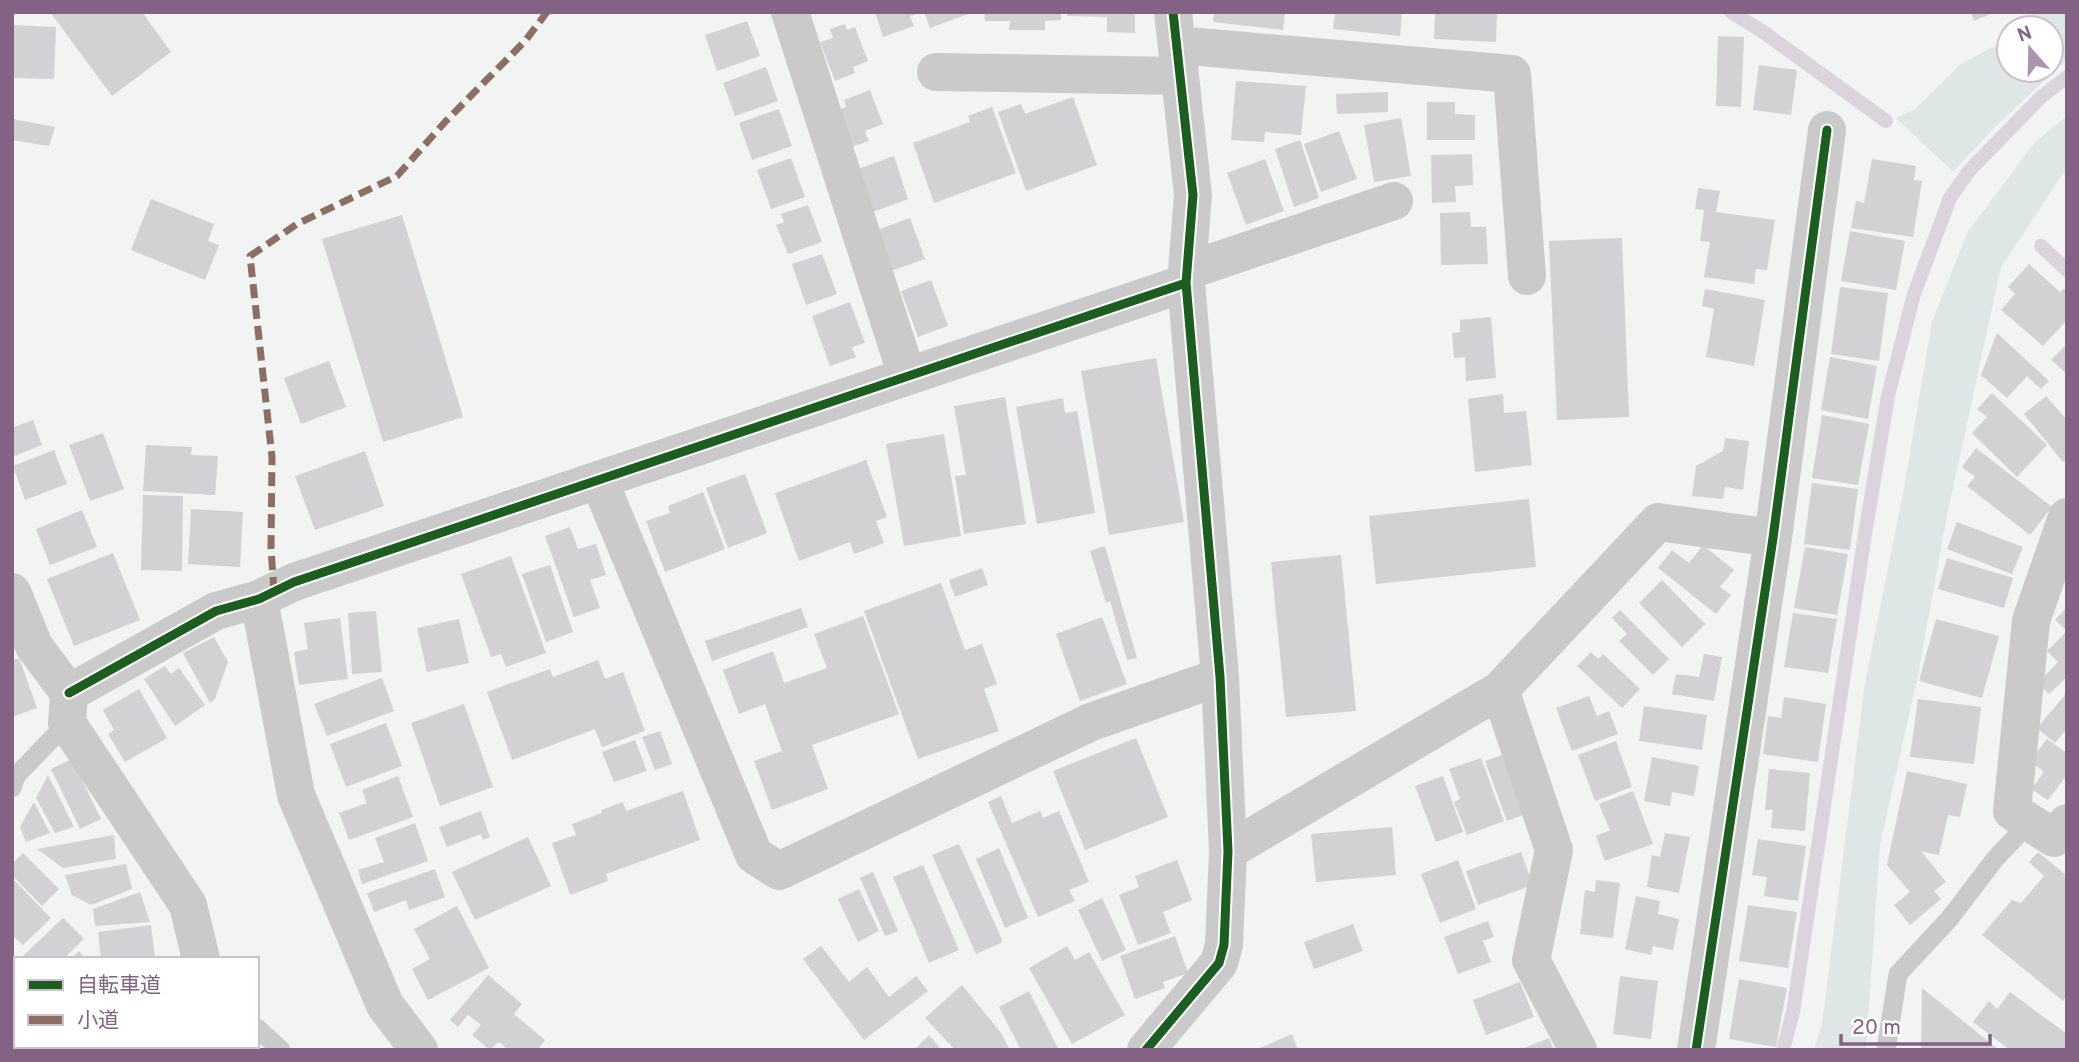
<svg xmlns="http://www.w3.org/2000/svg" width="2079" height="1062" viewBox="0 0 2079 1062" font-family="Overpass,'Noto Sans JP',sans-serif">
  <rect width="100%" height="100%" fill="#f1f4f3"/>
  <path fill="#dfe6e6" d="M2035,12h32v48l-69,64 -45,48 -57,-54 18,-8 47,-46 48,-26v32h42v-42h-28z
    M2067,116v56l-5,3 -61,92 -54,249 -29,159 -38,170 -14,205h-52l8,-26 43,-341 39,-195 28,-166 35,-89 68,-91z"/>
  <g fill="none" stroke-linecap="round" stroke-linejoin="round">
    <path stroke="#dbd4dd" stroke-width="14" d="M1731,12l31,19 124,90
      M2041,246l26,24
      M1783,1050l10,-38 72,-478 23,-138 26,-102 36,-96 19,-27 72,-74 26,-20"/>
  </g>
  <path fill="#d2d1d4" d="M50,12h92l29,40 -59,44z
    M875,12h46v1l-11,3 4,10 -31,11z
    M924,12h47v1l-41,15z
    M984,12h77v8l-16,1v9h-36l1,-9h-25z
    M1067,12h68v21l-28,-1v-15l-40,-1z
    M1214,12h71l-2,18 -70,-8z
    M1335,12h67l-2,24 -67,-7z
    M1435,12h62l-1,30 -62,-3z
    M1971,12h24l-21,9z
    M747,21l13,35 -43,15 -12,-36z
    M845,24l2,6 8,-3 13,34 -15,6 2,6 -20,8 -15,-39 13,-4 -3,-9z
    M12,25l44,2 -2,52 -42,-1z
    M1718,36l26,1 -3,70 -25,-1z
    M1759,65l38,5 -6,45 -38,-5z
    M766,67l12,34 -43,15 -12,-33z
    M1236,81l70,5 -5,49 -36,-3 -1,10 -33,-2z
    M870,90l13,34 -18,7 4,10 -20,7 -14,-37 11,-4 -2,-7z
    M1388,92v20l-51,2 -1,-20z
    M1073,97l24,68 -71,26 -28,-79 23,-8 4,10z
    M1427,102h28v12l20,1v25h-48z
    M992,107l24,66 -82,30 -21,-60 57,-21 -2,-6z
    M779,109l13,37 -40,14 -13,-37z
    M1401,118l10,58 -37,6 -10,-57z
    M12,119l43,8 -6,19 -37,-6z
    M1339,131l18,48 -36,13 -17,-48z
    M1300,140l19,58 -25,9 -19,-58z
    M1472,154l1,31 -18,1 1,16 -24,1 -1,-48z
    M894,156l14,43 -35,13 -15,-43z
    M791,158l14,39 -34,12 -14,-39z
    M1265,159l19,52 -38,14 -19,-52z
    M1872,159l44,7 -2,14 8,1 -9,56 -62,-9 5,-27 8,2z
    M1698,188l22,3 -4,21 59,8 -8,50 -11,-1 -2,15 -50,-7 6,-35 -10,-1 4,-31 -9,-1z
    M151,199l63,25 -6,17 11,4 -14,35 -74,-30z
    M808,205l14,37 -34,12 -12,-29 8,-3 -3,-8z
    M1470,212l1,15h15l2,37 -47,1 -1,-52z
    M402,215l61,202 -80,25 -61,-203z
    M910,218l15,41 -37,13 -14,-41z
    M1850,231l55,10 -9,49 -55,-9z
    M1622,238l7,179 -72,3 -8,-179z
    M822,254l15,40 -31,11 -14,-41z
    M2029,264l31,28 4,-4 3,3v29l-24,26 -42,-36 14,-16 -7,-7z
    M931,280l17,46 -30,11 -17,-46z
    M1840,287l48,6 -9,68 -48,-7z
    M1705,289l60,11 -11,66 -48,-9 8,-48 -12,-3z
    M850,302l15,41 -13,4 4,10 -26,9 -18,-50z
    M1491,317l5,61 -30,3 -1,-24 -11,1 -2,-25 8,-1v-12z
    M1997,333l52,48 -8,8 -14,-13 -20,22 -26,-23z
    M2067,344v30l-16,-14z
    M1830,357l47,9 -9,53 -47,-9z
    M1156,358l28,164 -75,13 -28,-164z
    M329,361l17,46 -45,17 -17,-46z
    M1992,393l55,52 -30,32 -45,-44 15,-16 -10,-8z
    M1503,394l1,19 22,-2 6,54 -57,7 -7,-73z
    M2046,396l21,24v41l-4,1 -39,-48z
    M1005,397l21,127 -62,10 -9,-58 11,-1 -12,-69z
    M1063,398l2,15 12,-2 18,102 -58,11 -21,-117z
    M1822,415l47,9 -11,61 -46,-7z
    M33,420l9,25 -30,12v-29z
    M103,433l21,56 -34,12 -21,-56z
    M944,434l17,102 -57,10 -18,-102z
    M1725,438l24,3 -6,49 -18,-3 -2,12 -31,-3 4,-30 27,-15z
    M146,445l46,2 -1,8 27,1 -3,39 -72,-4z
    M1976,448l76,59 -22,28 -63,-49 8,-9 -13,-10z
    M54,450l13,34 -42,16 -12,-34z
    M365,451l19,55 -69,24 -20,-54z
    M866,460l21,57 -11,4 8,22 -30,11 -4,-12 -51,19 -24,-68z
    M745,474l22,59 -39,15 -22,-60z
    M1812,483l46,6 -8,61 -46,-6z
    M703,492l22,57 -60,23 -19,-51 24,-8 -2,-7z
    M143,495l40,1 -1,75 -41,-1z
    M1529,499l7,68 -160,17 -7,-68z
    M191,509l52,3 -3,55 -52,-3z
    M82,510l15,37 -47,18 -14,-36z
    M1957,522l66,25 -11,27 -65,-25z
    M570,527l8,22 18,-5 10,31 -16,5 10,28 -26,9 -29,-81z
    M1703,545l31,25 -14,17 11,8 -15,19 -58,-46 14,-18 17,13z
    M1105,546l32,112 -10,2 -17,-59 -4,2 -16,-52z
    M1805,547l43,7 -11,61 -43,-7z
    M113,553l27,67 -66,26 -27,-67z
    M1341,555l15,156 -70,6 -15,-155z
    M511,556l35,97 -40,14 -5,-13 -10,3 -30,-83z
    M1947,558l66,20 -9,30 -66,-19z
    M550,565l23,67 -27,10 -24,-68z
    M982,568l6,17 -33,12 -6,-17z
    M1662,580l43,44 -23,23 -43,-44z
    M941,583l24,67 17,-6 15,40 -13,5 15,42 -81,28 -54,-148z
    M2067,607v70l-18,17 -11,-11 20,-21 -11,-11 20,-20 -12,-11z
    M801,608l7,19 -96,34 -7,-20z
    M1620,610l49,49 -16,16 -34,-34 8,-7 -15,-16z
    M376,611l6,61 -30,2 -4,-61z
    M1793,613l44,6 -9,54 -44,-6z
    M863,616l36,98 -87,31 16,44 -56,21 -18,-49 28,-10 -17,-47 -26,10 -16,-44 50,-19 11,32 43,-15 -13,-34z
    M1102,617l25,67 -47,17 -24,-67z
    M340,618l8,61 -49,6 -5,-33 14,-3 -4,-26z
    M459,619l10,44 -42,9 -10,-44z
    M1936,619l63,17 -17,62 -63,-17z
    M214,637l14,25 -13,37 -5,4 -27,-50z
    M1591,652l7,7 5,-5 37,35 -18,19 -45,-42z
    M1704,654l18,3 -8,44 -42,-7 4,-20 23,3z
    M19,658l18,50 -25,9v-57z
    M598,660l7,19 18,-7 22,59 -43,16 -7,-18 -83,31 -25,-68 63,-23 3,8z
    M165,666l6,8 8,-6 26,37 -30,21 -31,-47z
    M382,678l12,33 -67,25 -13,-32z
    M139,689l28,49 -42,24 -17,-28 6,-4 -11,-20z
    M2065,695l2,2v32l-12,14 -18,-15z
    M1589,696l8,20 12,-5 9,23 -46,17 -16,-43z
    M1784,697l42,7 -8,58 -55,-8 5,-38 13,2z
    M1918,699l63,8 -7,57 -64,-7z
    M464,704l29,83 -53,19 -29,-83z
    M1644,706l63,9 -5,35 -63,-9z
    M386,723l16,43 -56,21 -16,-43z
    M660,731l12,33 -17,6 -13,-33z
    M1136,738l32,79 -83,33 -32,-79z
    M2047,739l20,14v22l-19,25 -17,-11 13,-17 -14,-11z
    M635,740l12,31 -33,11 -12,-30z
    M1616,741l16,46 -37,14 -17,-46z
    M1516,750l21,60 -30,11 -22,-60z
    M1652,757l47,9 -5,30 -22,-4 -2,14 -26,-5z
    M1481,758l23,63 -37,14 -13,-33 6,-3 -11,-30z
    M72,759l29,60 -21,10 -29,-60z
    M1769,769l41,4 -5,58 -34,-3 2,-18h-8z
    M1907,771l60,13 -7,33 -12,-2 -9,40 -18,-4 25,31 -12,9 7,8 -31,26 -16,-20 16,-13 -23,-27z
    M48,775l26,52 -19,6 -19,-35z
    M398,776l15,41 -64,23 -10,-27 28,-10 -5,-13z
    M1443,776l20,56 -27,10 -21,-56z
    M683,791l17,49 -94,34 2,7 -38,14 -18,-52 24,-8 -4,-11 30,-11 -1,-3 22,-8 3,9z
    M1633,791l20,53 -48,17 -9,-25 14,-6 -11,-26z
    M1001,796l11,27 28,-12 3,7 16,-7 30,71 -20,8 6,11 -37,16 -50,-115z
    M34,802l16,31 -24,9 -6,-15z
    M481,811l9,26 -7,3 -2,-6 -34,13 -8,-20z
    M415,823l13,38 -66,23 -4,-14 26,-8 -9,-24z
    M1392,827l4,48 -80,7 -5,-48z
    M1665,833l25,4 -11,56 -32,-6 5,-32 8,2z
    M114,835l2,24 -53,9 -26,-19z
    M528,837l23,49 -76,34 -23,-48z
    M1758,839l48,7 -8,55 -34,-5 3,-19 -15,-2z
    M959,844l44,98 -27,12 -44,-99z
    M999,848l29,70 -23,10 -29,-69z
    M1521,852l12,33 -55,20 -12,-34z
    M2038,852l29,24v120l-4,5 -81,-66 30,-35 9,3 23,-27 -15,-14z
    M23,853l36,36 -17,17 -30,-31v-11z
    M1177,860l15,40 -29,12 8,21 -33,12 -19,-50 20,-8 -4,-11z
    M1458,860l18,49 -36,14 -19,-49z
    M126,864l6,25 -41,16 -19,-10 -7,-20z
    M923,865l36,85 -30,13 -36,-86z
    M435,869l10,28 -36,13 -3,-10 -32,12 -7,-19z
    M873,872l25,59 -13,5 -25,-58z
    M12,878l39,40 -28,27 -11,-10z
    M1596,880l24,3 -7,55 -33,-4 5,-44 10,2z
    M859,889l20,42 -21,11 -20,-43z
    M140,892l10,30 -55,4 -2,-17z
    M1636,896l24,5 -2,13 21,5 -6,31 -20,-4 -2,9 -26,-6z
    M1102,898l24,52 -24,11 -24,-51z
    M1748,905l49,7 -9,56 -49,-7z
    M457,906l32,62 -61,32 -16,-31 18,-10 -16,-30z
    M63,918l21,21 -21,20h-37l-3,-3z
    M1488,921l6,16 -11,4 8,21 -33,12 -14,-37z
    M1353,924l10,27 -49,18 -10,-27z
    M151,925l4,33 -54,1 -3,-27z
    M1175,936l13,37 -25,9 2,6 -30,11 -15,-43z
    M821,946l28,36 18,-15 22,30 27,-21 12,15 -64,49 -61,-81z
    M1067,946l8,14 14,-8 36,63 -53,29 -43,-76z
    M79,951l6,8h-14z
    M488,975l34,29 -8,10 31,26 -8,10h-29l-9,-8 -9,8 -18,-15 9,-10 -13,-10 -10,12 -8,-7z
    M1620,976l38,5 -7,58 -38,-5z
    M1739,979l48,9 -11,59 -47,-8z
    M1520,982l14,35 -48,18 -13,-35z
    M962,985l39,48 9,17h-55l-30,-32z
    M1922,988l77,62h-78z
    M1029,991l30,59h-38l-22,-43z
    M2010,992l57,42v16h-57l-37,-28 16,-21 8,8z
    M16,1033v13h25l4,4h-33v-14z
    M1292,1034l6,16h-43z
    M929,1035l13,15h-28z
    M1549,1038l5,12h-35z
    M147,1046h22v4h-33z"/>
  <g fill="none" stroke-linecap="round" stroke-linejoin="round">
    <path stroke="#cbcacb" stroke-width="19" d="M12,788l4,-12 51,-53
      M12,975l4,3
      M257,1028l24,22
      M83,1046l4,4
      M1886,1050l12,-76 52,-56 45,-59 35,-37"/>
    <path stroke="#cbcacb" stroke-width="38" d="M790,12l117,364
      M1177,45l335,29 15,202
      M936,72l242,4
      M1187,271l207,-70
      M599,480l155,375 25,16 312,-149 129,-45
      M2067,517l-36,104 -19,190 42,27 13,-15
      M12,592l22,54 35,47 -2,30 121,182 13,54
      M259,599l37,196 89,210 34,45
      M1500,690l54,160 -23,110 47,90
      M69,693l147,-82 43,-12 35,-17 892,-299
      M1228,851l272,-161 158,-168 115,16
      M203,1046l1,4
      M1146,1050l73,-87 5,-18 4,-94 -8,-174 -34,-394 7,-88 -20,-183
      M1696,1050l77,-512 54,-408"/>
    <path stroke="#8d6e63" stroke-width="7" stroke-dasharray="14 7" stroke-linecap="butt" d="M274,591l-3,-42 1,-92 -22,-201 47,-32 100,-48 48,-54 80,-81 22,-29"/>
    <g stroke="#fff" stroke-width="13">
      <path id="cycleway" d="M69,693l147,-82 43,-12 35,-17 892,-299
        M1146,1050l73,-87 5,-18 4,-94 -8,-174 -34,-394 7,-88 -20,-183
        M1696,1050l77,-512 54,-408"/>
    </g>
    <use href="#cycleway" stroke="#1b5e20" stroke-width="9"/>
  </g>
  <rect width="2079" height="1062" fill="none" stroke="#836283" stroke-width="28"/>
  <rect x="14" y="957" width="245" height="91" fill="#ffffff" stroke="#cdc0cd" stroke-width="2"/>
  <rect x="28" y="980" width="35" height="10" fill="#1b5e20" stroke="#cdc0cd" stroke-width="2"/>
  <text x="77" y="992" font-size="21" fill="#836283">自転車道</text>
  <rect x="28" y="1015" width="35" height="10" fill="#8d6e63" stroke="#cdc0cd" stroke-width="2"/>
  <text x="77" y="1027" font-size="21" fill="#836283">小道</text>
  <g transform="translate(2030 49) rotate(340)"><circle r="33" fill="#ffffff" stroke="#cdc0cd" stroke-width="2"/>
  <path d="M0-5L12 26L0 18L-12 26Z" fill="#aa95aa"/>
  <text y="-10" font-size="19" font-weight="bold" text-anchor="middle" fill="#836283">N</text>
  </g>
  <path d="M1841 1034v10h149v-10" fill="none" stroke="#836283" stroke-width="3.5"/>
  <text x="1852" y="1034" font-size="21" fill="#836283" stroke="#ffffff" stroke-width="5" paint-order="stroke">20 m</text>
</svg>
